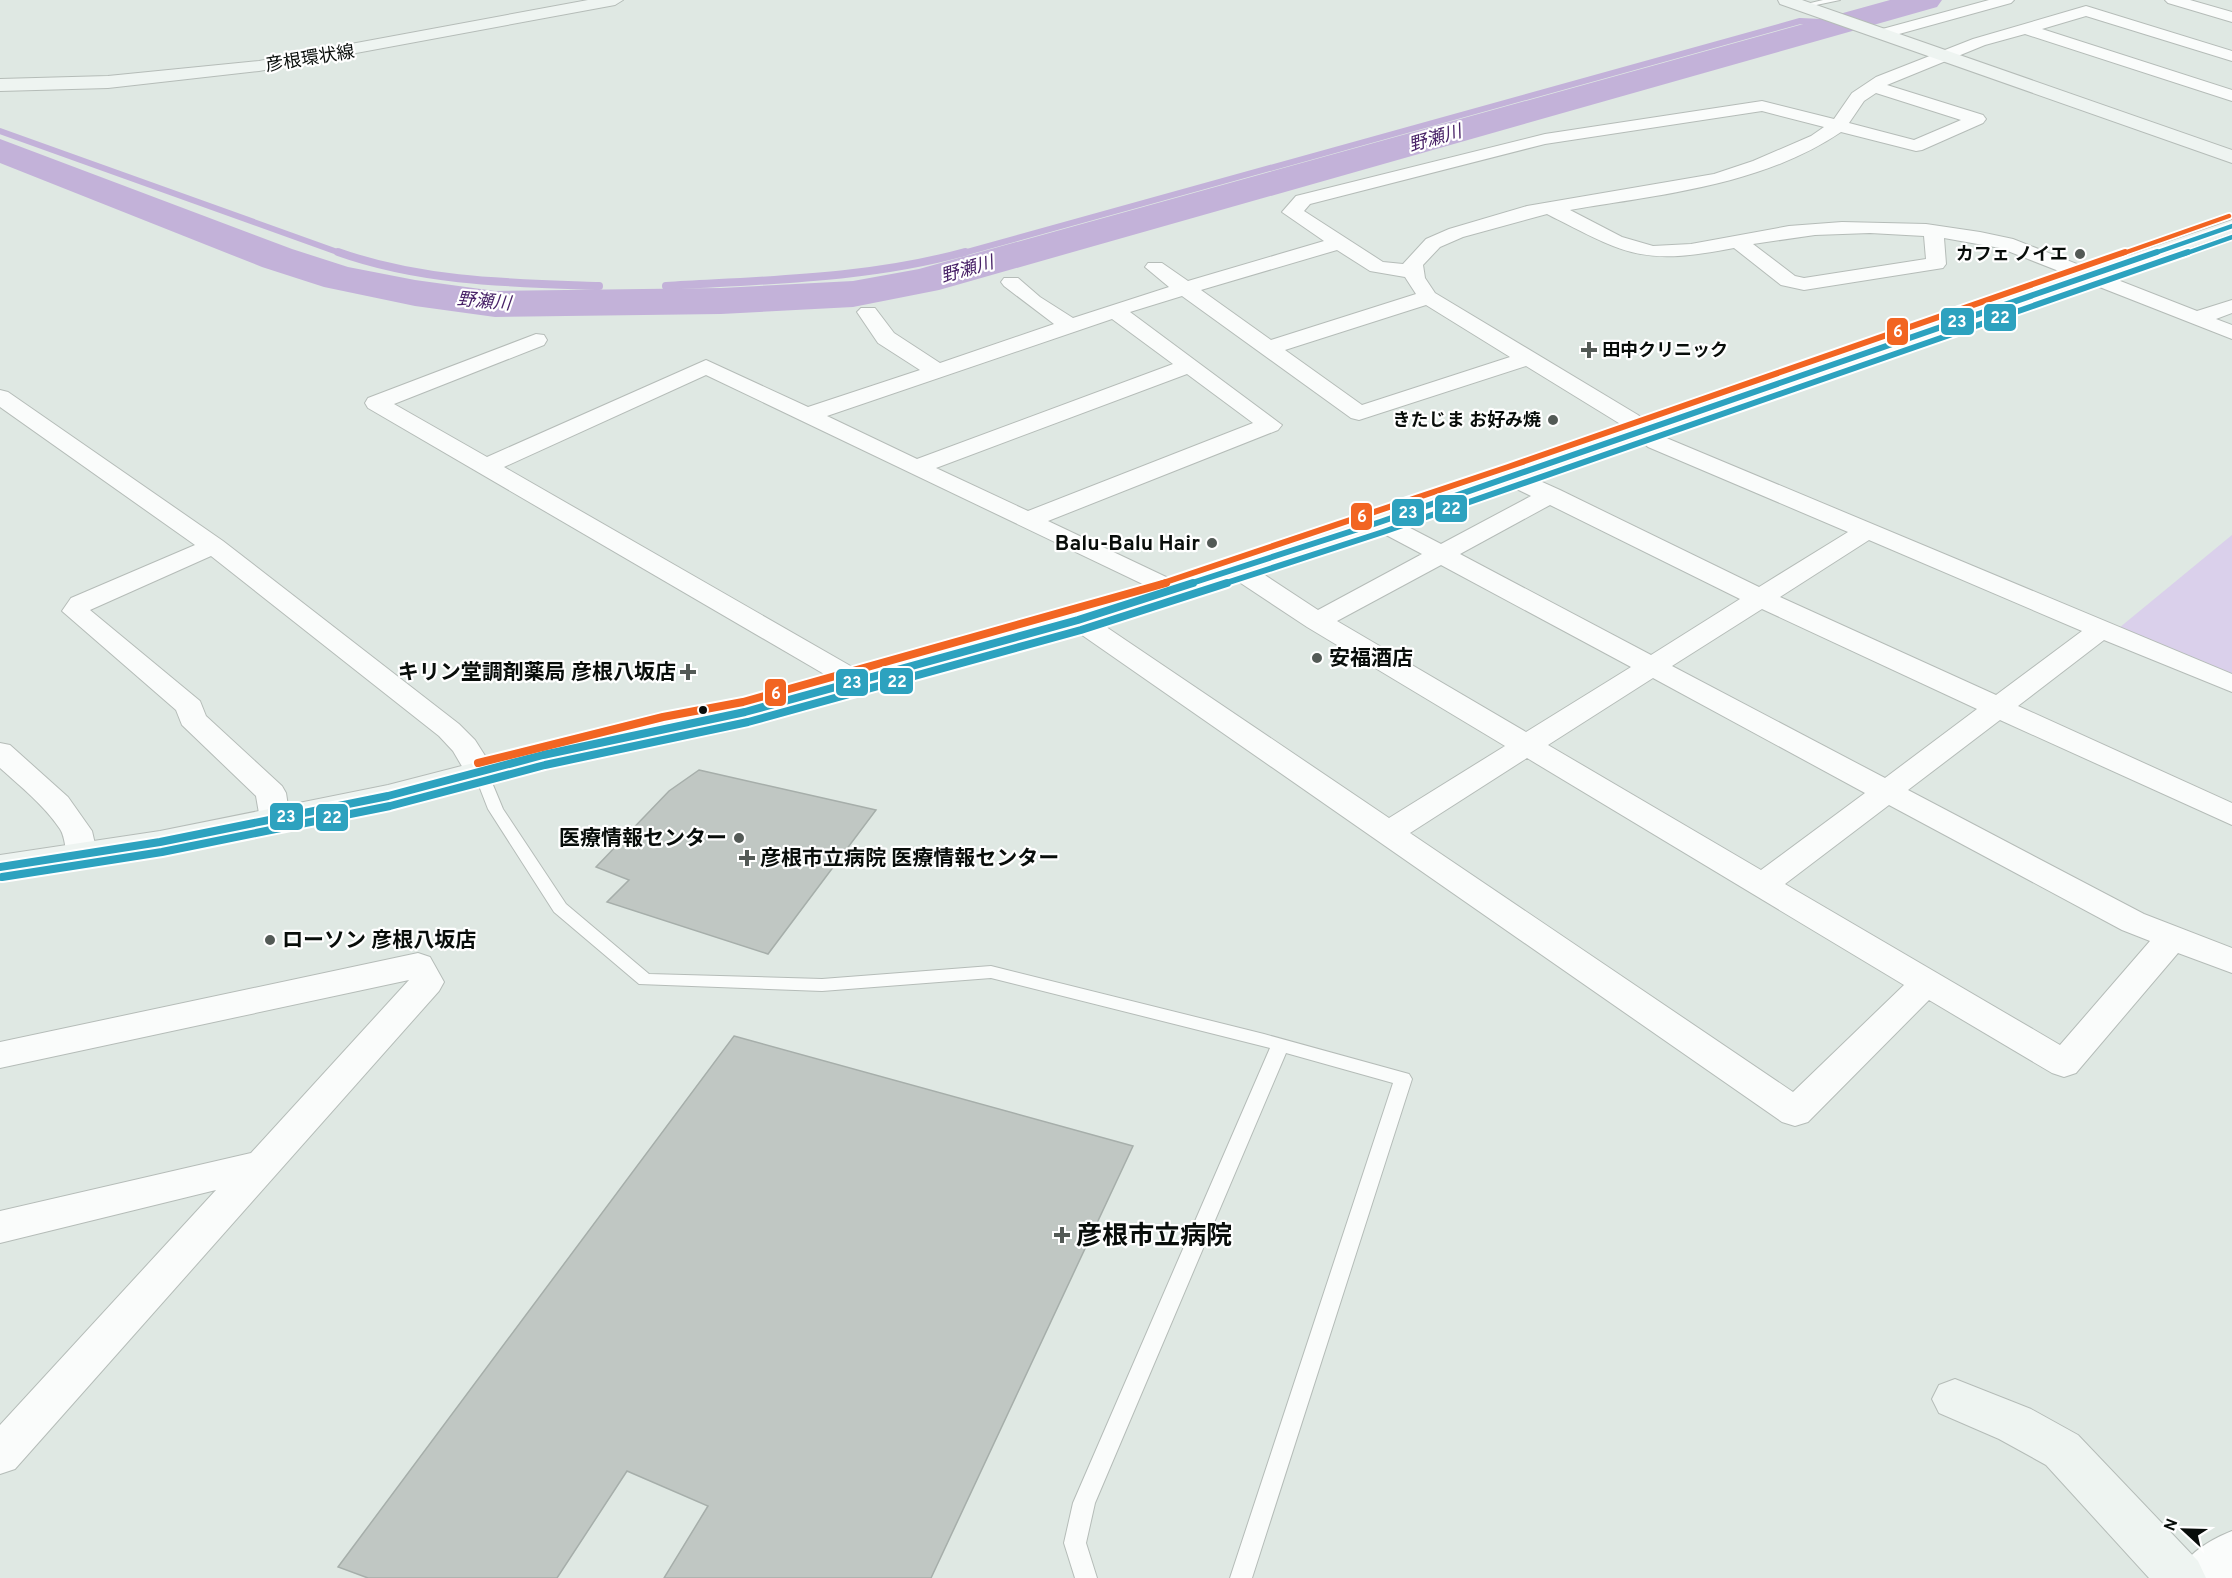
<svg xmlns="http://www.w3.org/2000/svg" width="2232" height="1578" viewBox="0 0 2232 1578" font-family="Overpass,'Noto Sans JP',sans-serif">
  <rect width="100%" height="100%" fill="#dfe8e3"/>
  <path fill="#dad0eb" d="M2232,535v146l-113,-53z"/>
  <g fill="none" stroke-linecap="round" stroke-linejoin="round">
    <path stroke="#c3b2d9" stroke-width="6" d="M0,131l343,123
      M960,254l840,-233 45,2"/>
    <path stroke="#c3b2d9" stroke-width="8" d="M338,252c84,30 174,31 261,34
      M666,286c100,-6 202,-7 299,-34"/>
    <path fill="#c3b2d9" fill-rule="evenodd" d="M1890,0h52l-5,7 -998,283 -86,17 -132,7 -226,3 -80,-11 -91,-19 -62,-20 -262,-104v-24l292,110 56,18 67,13 80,11 226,-3 132,-7 66,-12z"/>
  </g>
  <path fill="#c0c7c3" stroke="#a6aeaa" stroke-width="1.5" d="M699,770l177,40 -108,144 -161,-52 22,-22 -33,-13 73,-76z
    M734,1036l399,110 -202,432h-267l44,-72 -81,-35 -70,107h-189l-30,-11z"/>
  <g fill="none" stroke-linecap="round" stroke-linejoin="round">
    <g stroke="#b5bcb8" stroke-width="2">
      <path id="lane" d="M1823,0h17l-38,8 -4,-2z
        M481,768l7,5 15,36 63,95 83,70 173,5 169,-13 273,68 145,40 3,5 -160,499h-22l163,-495 -107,-30 -191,450 -9,40 11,35h-22l-11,-35 9,-40 197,-455 -279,-70 -169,13 -183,-7 -85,-72 -66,-103 -14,-36z"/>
    </g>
    <g stroke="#b5bcb8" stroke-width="2">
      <path id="street" d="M1989,0h25l-3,3 -130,36 -8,-5 2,-3z
        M2165,0h25l42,12v10l-64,-19z
        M2086,6l146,45v10l-146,-45 -44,13 190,61v11l-207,-67 -40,11 -98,40 96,30 3,4 -3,4 -61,27 -6,1 -75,-19c-80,54 -179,62 -271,78l52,27 31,9 38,-2 98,-18 53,-4 84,2 54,8 33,7 184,72 35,-11v13l-16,6 16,6v14l-232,-91 -56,-10 2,26 -3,4 -139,22 -23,-5 -47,-37c-92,18 -107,7 -187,-34l-84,23 -23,10 -17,18 2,13 10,15 203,122 26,22 568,237v18l-128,-52 -86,66 214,97v22l-232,-105 -92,70 236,124 88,34v25l-54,-20 -102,120 -12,4 -12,-4 -123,-73 -121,122 -13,4 -13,-4 -713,-496 -4,-6 4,-6 9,-2 9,2 302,204 116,-72 -198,-119 -77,-51 -4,-6 4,-6 9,-2 9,2 70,46 104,-56 -51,-27 -4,-5 4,-5 9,-3 9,3 52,27 90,-48 -29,-14 -3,-5 3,-5 9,-2 9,2 40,18 199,97 89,-55 -200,-85 -26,-22 -96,-59 -167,54 -8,-2 -169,-122 -52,16 152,113 -4,5 -230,91 135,64 4,6 -4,6 -9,2 -468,-224 -202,92 364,209 4,6 -4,6 -10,2 -10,-2 -480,-280 -3,-5 3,-5 168,-64 8,1 3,5 -3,5 -150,59 93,53 219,-97 102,47 112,-37 -42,-27 -21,-31 4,-4h14l19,25 46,30 114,-39 -50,-38 -3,-4 3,-4h14l22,19 33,21 96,-31 -24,-20 3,-4h14l26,18 136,-40 -42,-29 14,-16 249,-62 217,-33 72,18 18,-26 24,-16 97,-38zM1876,93l85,27 -47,20 -65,-17 15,-22zM1762,111l62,16 -13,9 -58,25 -39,13 -187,32 -78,23 -23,10 -23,25 -20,-2 -79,-51 6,-7 235,-60zM1870,233l54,3 2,23 -122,19 -9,-2 -42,-32 62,-9zM1337,250l33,21 35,6 11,17 -145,46 -70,-50zM1426,305l84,52 -148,48 -77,-55zM1112,319l61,45 -256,95 -90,-43zM1187,374l66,49 -225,88 -92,-43zM1550,505l190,94 -89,56 -191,-101zM1869,540l213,91 -86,64 -216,-98zM1441,565l190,102 -105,65 -189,-111zM1762,609l215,100 -92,69 -213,-112zM1653,678l212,115 -104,77 -213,-125zM1527,758l377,227 -111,107 -383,-259zM1889,805l233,125 28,11 -90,104 -275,-161z
        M0,390l8,2 215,149 236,183 16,16 21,33 -4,7 -11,2 -11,-2 -17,-29 -14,-15 -228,-180 -121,54 110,91 6,15 76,70 4,7 4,26 -4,7 -11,3 -11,-3 -4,-7 -4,-23 -74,-71 -6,-15 -114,-99 9,-13 124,-53 -195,-138z
        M0,743l10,2 58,52 24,34 5,22 -5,7 -11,3 -11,-3c-6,-9 -4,-22 -10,-31 -16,-24 -39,-42 -60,-61z
        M418,953l12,4 14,25 -5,9 -424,478 -15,5v-49l216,-235 -216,53v-32l251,-58 158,-173 -409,88v-26z
        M2232,1531v47h-57c10,-23 34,-38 57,-47z"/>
    </g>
    <g stroke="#b5bcb8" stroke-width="2">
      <path id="secondary" d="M588,0h35l-8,5 -356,66 -151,17 -108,3v-12l108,-3 151,-15z
        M1778,0h24l430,150v13l-452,-159z
        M2232,220v13l-842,295 -302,98 -332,93 -212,46 -156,42 -228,46 -160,26v-24l160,-24 228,-46 155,-40 198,-42 327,-89 302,-98z
        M1955,1379l76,30 47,26 120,126 8,17h-57l-103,-113 -47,-26 -60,-26 -7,-14 7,-14z"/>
    </g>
    <use href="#lane" fill="#fafcfb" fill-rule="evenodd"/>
    <use href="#street" fill="#fafcfb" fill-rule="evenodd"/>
    <use href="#secondary" fill="#eef4f1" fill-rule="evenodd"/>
    <g stroke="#fff" stroke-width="8">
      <path id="bus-1-far2" d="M2152,254l80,-28"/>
    </g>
    <g stroke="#fff" stroke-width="10">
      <path id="bus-1-far1" d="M1189,584l191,-62 777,-270"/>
    </g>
    <g stroke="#fff" stroke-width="12">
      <path id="bus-1" d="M0,867l160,-25 228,-46 155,-41 202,-43 333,-92 115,-37"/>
    </g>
    <g stroke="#fff" stroke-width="8">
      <path id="bus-2-far2" d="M2184,254l48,-17"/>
    </g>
    <g stroke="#fff" stroke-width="10">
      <path id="bus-2-far1" d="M1223,584l160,-52 805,-280"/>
    </g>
    <g stroke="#fff" stroke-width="12">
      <path id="bus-2" d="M2,877l160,-25 228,-46 155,-41 203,-43 333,-92 146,-47"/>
    </g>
    <g stroke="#fff" stroke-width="8">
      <path id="bus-3-far2" d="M2121,254l108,-38"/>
    </g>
    <g stroke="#fff" stroke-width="10">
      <path id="bus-3-far1" d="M1160,584l348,-117 617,-215"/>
    </g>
    <g stroke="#fff" stroke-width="12">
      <path id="bus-3" d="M478,763l185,-46 80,-15 423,-119"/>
    </g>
    <use href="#bus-1-far2" stroke="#2da2bf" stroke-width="4.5"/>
    <use href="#bus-1-far1" stroke="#2da2bf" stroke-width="6"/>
    <use href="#bus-1" stroke="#2da2bf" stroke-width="8"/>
    <use href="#bus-2-far2" stroke="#2da2bf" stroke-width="4.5"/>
    <use href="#bus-2-far1" stroke="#2da2bf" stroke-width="6"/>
    <use href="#bus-2" stroke="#2da2bf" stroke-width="8"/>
    <use href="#bus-3-far2" stroke="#f26522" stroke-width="4.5"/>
    <use href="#bus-3-far1" stroke="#f26522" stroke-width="6"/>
    <use href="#bus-3" stroke="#f26522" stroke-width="8"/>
  </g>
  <g fill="#535a56" stroke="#fff" stroke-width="2">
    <circle cx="2080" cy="254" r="6"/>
    <path d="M1586 341h6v6h6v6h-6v6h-6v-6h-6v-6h6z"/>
    <circle cx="1553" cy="420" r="6"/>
    <circle cx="1212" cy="543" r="6"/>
    <circle cx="1317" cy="658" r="6"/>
    <path d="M685 663h6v6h6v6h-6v6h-6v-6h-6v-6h6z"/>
    <circle cx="739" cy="838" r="6"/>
    <path d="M744 849h6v6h6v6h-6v6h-6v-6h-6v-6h6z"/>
    <circle cx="270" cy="940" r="6"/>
    <path d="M1059 1226h6v6h6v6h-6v6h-6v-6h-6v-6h6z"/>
  </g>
  <circle fill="#080d0a" stroke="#fff" stroke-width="2" cx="703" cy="710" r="5"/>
  <g text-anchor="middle" stroke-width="4.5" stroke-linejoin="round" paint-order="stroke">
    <g font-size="18" fill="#080d0a" stroke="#fff">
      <text transform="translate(310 58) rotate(-9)" y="6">彦根環状線</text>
    </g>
    <g font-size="18" font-style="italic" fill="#482267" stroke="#fff">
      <text transform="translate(1435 138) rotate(-16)" y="6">野瀬川</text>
      <text transform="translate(967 269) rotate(-16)" y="6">野瀬川</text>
      <text transform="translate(484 301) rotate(5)" y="6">野瀬川</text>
    </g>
    <g font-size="18" font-weight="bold" fill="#080d0a" stroke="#fff" text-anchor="end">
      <text x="2068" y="260">カフェ ノイエ</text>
      <text x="1602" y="356" text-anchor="start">田中クリニック</text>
      <text x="1541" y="426">きたじま お好み焼</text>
    </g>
    <g font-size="21" font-weight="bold" fill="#080d0a" stroke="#fff" text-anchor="end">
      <text x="1200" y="550">Balu-Balu Hair</text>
      <text x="1329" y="665" text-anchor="start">安福酒店</text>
      <text x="676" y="679">キリン堂調剤薬局 彦根八坂店</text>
      <text x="727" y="845">医療情報センター</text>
      <text x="760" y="865" text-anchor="start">彦根市立病院 医療情報センター</text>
      <text x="282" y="947" text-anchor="start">ローソン 彦根八坂店</text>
    </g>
    <g font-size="26" font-weight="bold" fill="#080d0a" stroke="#fff" text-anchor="start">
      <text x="1076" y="1244">彦根市立病院</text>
    </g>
  </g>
  <g stroke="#fff" stroke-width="2">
    <rect x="1983" y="303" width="34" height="29" rx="6" fill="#2da2bf"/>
    <rect x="1940" y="307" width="35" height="29" rx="6" fill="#2da2bf"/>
    <rect x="1886" y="317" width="23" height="29" rx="6" fill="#f26522"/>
    <rect x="1434" y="494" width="34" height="29" rx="6" fill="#2da2bf"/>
    <rect x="1391" y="498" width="34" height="29" rx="6" fill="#2da2bf"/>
    <rect x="1350" y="502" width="23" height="29" rx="6" fill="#f26522"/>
    <rect x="879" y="667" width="35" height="28" rx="6" fill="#2da2bf"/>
    <rect x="835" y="668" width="34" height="29" rx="6" fill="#2da2bf"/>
    <rect x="764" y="678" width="23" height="29" rx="6" fill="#f26522"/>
    <rect x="269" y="802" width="35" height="29" rx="6" fill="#2da2bf"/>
    <rect x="315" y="803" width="34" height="29" rx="6" fill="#2da2bf"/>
  </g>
  <g font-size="16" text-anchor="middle" font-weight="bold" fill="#fff">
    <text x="2000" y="323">22</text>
    <text x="1957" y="327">23</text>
    <text x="1898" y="337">6</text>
    <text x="1451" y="514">22</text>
    <text x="1408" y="518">23</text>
    <text x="1362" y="522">6</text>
    <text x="897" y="687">22</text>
    <text x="852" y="688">23</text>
    <text x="776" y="699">6</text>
    <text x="286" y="822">23</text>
    <text x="332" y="823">22</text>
  </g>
  <g transform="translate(2184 1530) rotate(292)" stroke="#ffffff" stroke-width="4.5" paint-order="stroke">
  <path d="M0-4.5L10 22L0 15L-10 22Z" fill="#080d0a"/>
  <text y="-9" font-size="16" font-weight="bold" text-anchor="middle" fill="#080d0a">N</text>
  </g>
</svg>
